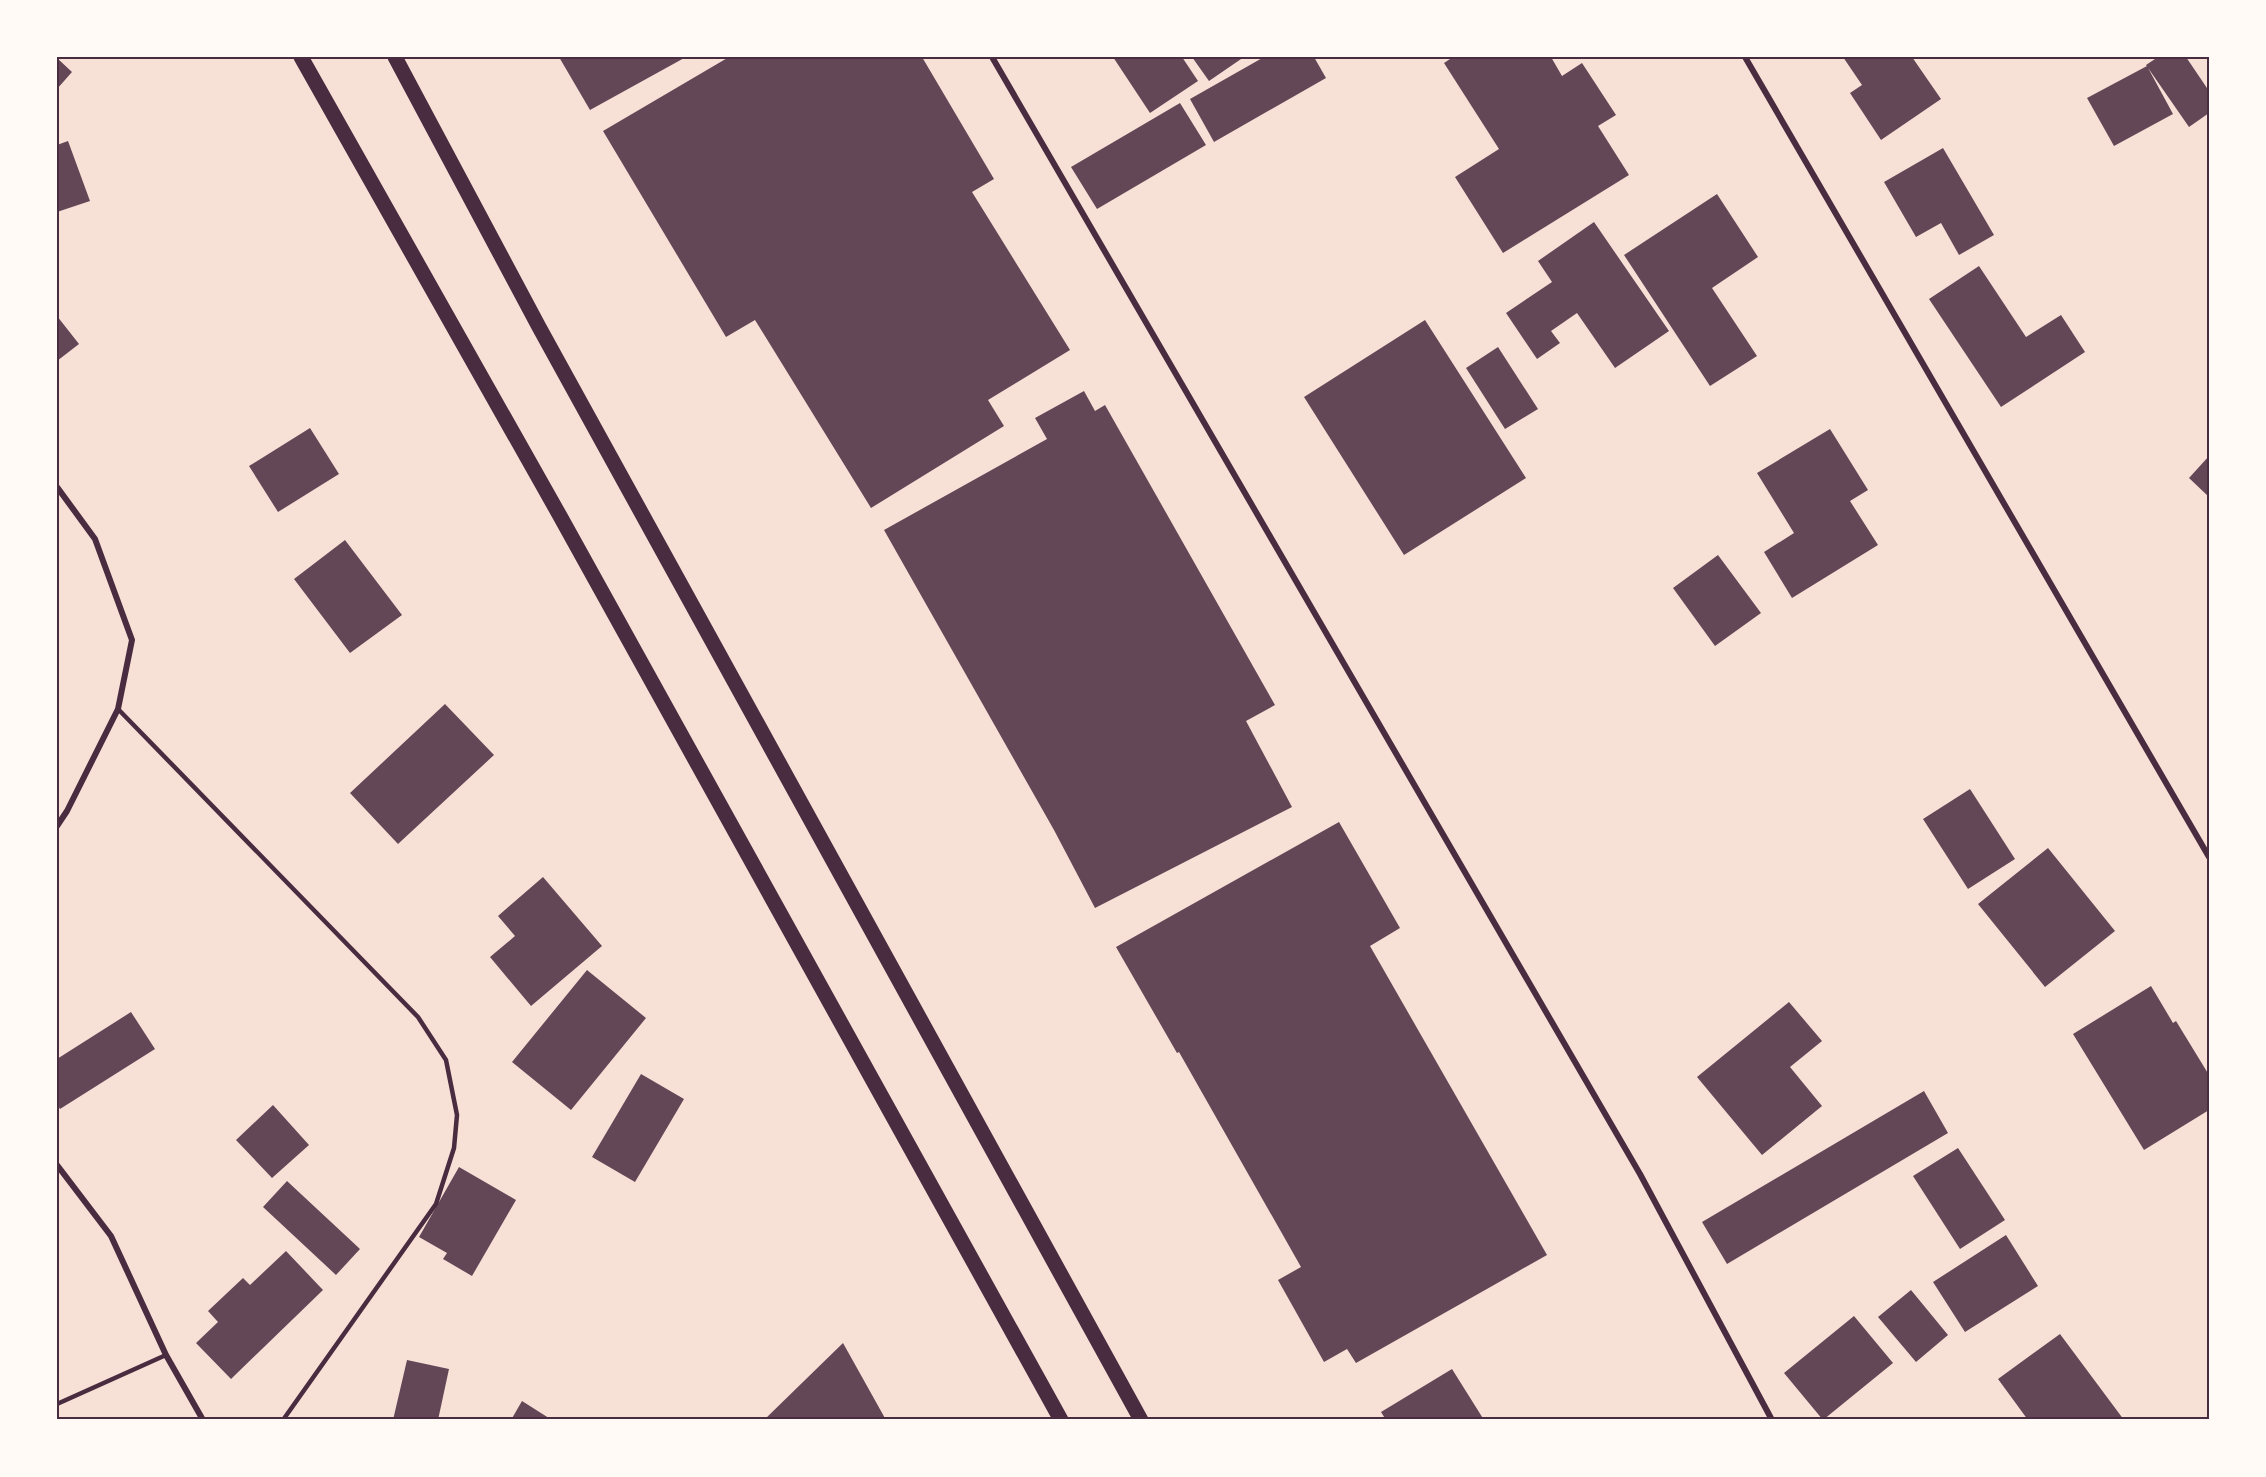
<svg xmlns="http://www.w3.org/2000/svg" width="2266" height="1477" viewBox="0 0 2266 1477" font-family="Ubuntu,sans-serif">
  <rect width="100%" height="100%" fill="#f7e1d7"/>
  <path fill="#644757" d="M559,57h127l-96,53z
    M729,57h193l72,122 -22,13 98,158 -82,50 16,26 -133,82 -116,-188 -29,17 -123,-206z
    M1113,57h69l16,24 -48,32z
    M1192,57h52l-35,24z
    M1264,57h50l12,21 -112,64 -24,-43z
    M1453,57h98l11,19 20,-13 34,52 -18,11 31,49 -126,78 -48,-76 44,-28 -55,-86z
    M1843,57h69l29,42 -60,41 -31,-47 12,-8z
    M2158,57h28l23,34v22l-20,14 -43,-62z
    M57,58l15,14 -15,17z
    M2147,66l26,48 -59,32 -27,-48z
    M1180,103l26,42 -109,64 -26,-42z
    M68,141l22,60 -33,11v-67z
    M1943,148l51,87 -35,20 -18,-32 -25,14 -32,-55z
    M1717,194l41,63 -46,31 45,68 -47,30 -86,-131z
    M1594,222l75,109 -54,37 -38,-55 -26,18 9,12 -23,16 -31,-46 46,-31 -14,-21z
    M1979,266l47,71 35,-22 24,37 -84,55 -72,-108z
    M57,316l22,28 -22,17z
    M1425,320l101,158 -122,77 -100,-158z
    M1498,347l40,62 -33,20 -39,-61z
    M1084,391l11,20 10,-6 170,300 -29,16 46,86 -197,101 -41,-78 -170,-300 163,-91 -12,-21z
    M310,428l29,46 -61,38 -29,-46z
    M1830,429l38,61 -18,11 28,44 -86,53 -28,-46 30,-19 -37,-60z
    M2209,456v41l-20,-19z
    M345,540l57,75 -52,38 -56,-74z
    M1718,555l43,58 -46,33 -42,-58z
    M445,704l49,51 -96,89 -48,-51z
    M1970,789l45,70 -47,30 -45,-70z
    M1339,822l61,106 -30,18 177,309 -191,108 -9,-14 -23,13 -46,-82 23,-13 -122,-215 -2,1 -61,-106z
    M2048,848l67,83 -70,56 -67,-83z
    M543,877l59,69 -71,60 -41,-49 25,-21 -17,-20z
    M587,970l59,48 -75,92 -59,-48z
    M2151,986l22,37 3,-2 33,54v35l-65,40 -71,-116z
    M1789,1002l33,39 -32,26 32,39 -60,49 -65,-78z
    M131,1012l24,37 -95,60 -3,-5v-45z
    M641,1074l43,25 -49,83 -43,-25z
    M1924,1091l24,42 -221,131 -25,-42z
    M273,1105l36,40 -37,33 -36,-38z
    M1958,1148l47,72 -45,29 -47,-73z
    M459,1167l57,33 -44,76 -29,-17 4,-6 -28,-16z
    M287,1181l73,68 -24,26 -73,-68z
    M2006,1235l32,51 -73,46 -32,-50z
    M286,1251l37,39 -92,89 -35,-36 22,-21 -10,-11 35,-33 7,7z
    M1911,1290l37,45 -32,27 -38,-45z
    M1854,1316l39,47 -70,57 -39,-47z
    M2060,1334l64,86h-96l-30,-41z
    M843,1343l43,77h-122z
    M407,1360l42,9 -11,51h-45z
    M1452,1369l32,51h-98l-5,-8z
    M522,1401l30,19h-41z"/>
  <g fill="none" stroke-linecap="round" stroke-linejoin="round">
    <path stroke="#4a2c40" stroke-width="4.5" d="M118,709l300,308 28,43 11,55 -3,33 -18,56 -153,216
      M57,1404l109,-49"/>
    <path stroke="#4a2c40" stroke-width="6" d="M992,57l648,1117 132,246
      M1745,57l464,800
      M57,487l38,52 37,101 -14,69 -51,102 -10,15
      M57,1165l54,71 55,119 37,65"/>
    <path stroke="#4a2c40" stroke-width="15" d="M301,57l259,459 501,904
      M395,57l144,270 602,1093"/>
  </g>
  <rect width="2266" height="1477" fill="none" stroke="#fffaf5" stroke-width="117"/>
  <rect x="58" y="58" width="2150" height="1360" fill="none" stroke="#4a2c40" stroke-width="2"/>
</svg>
